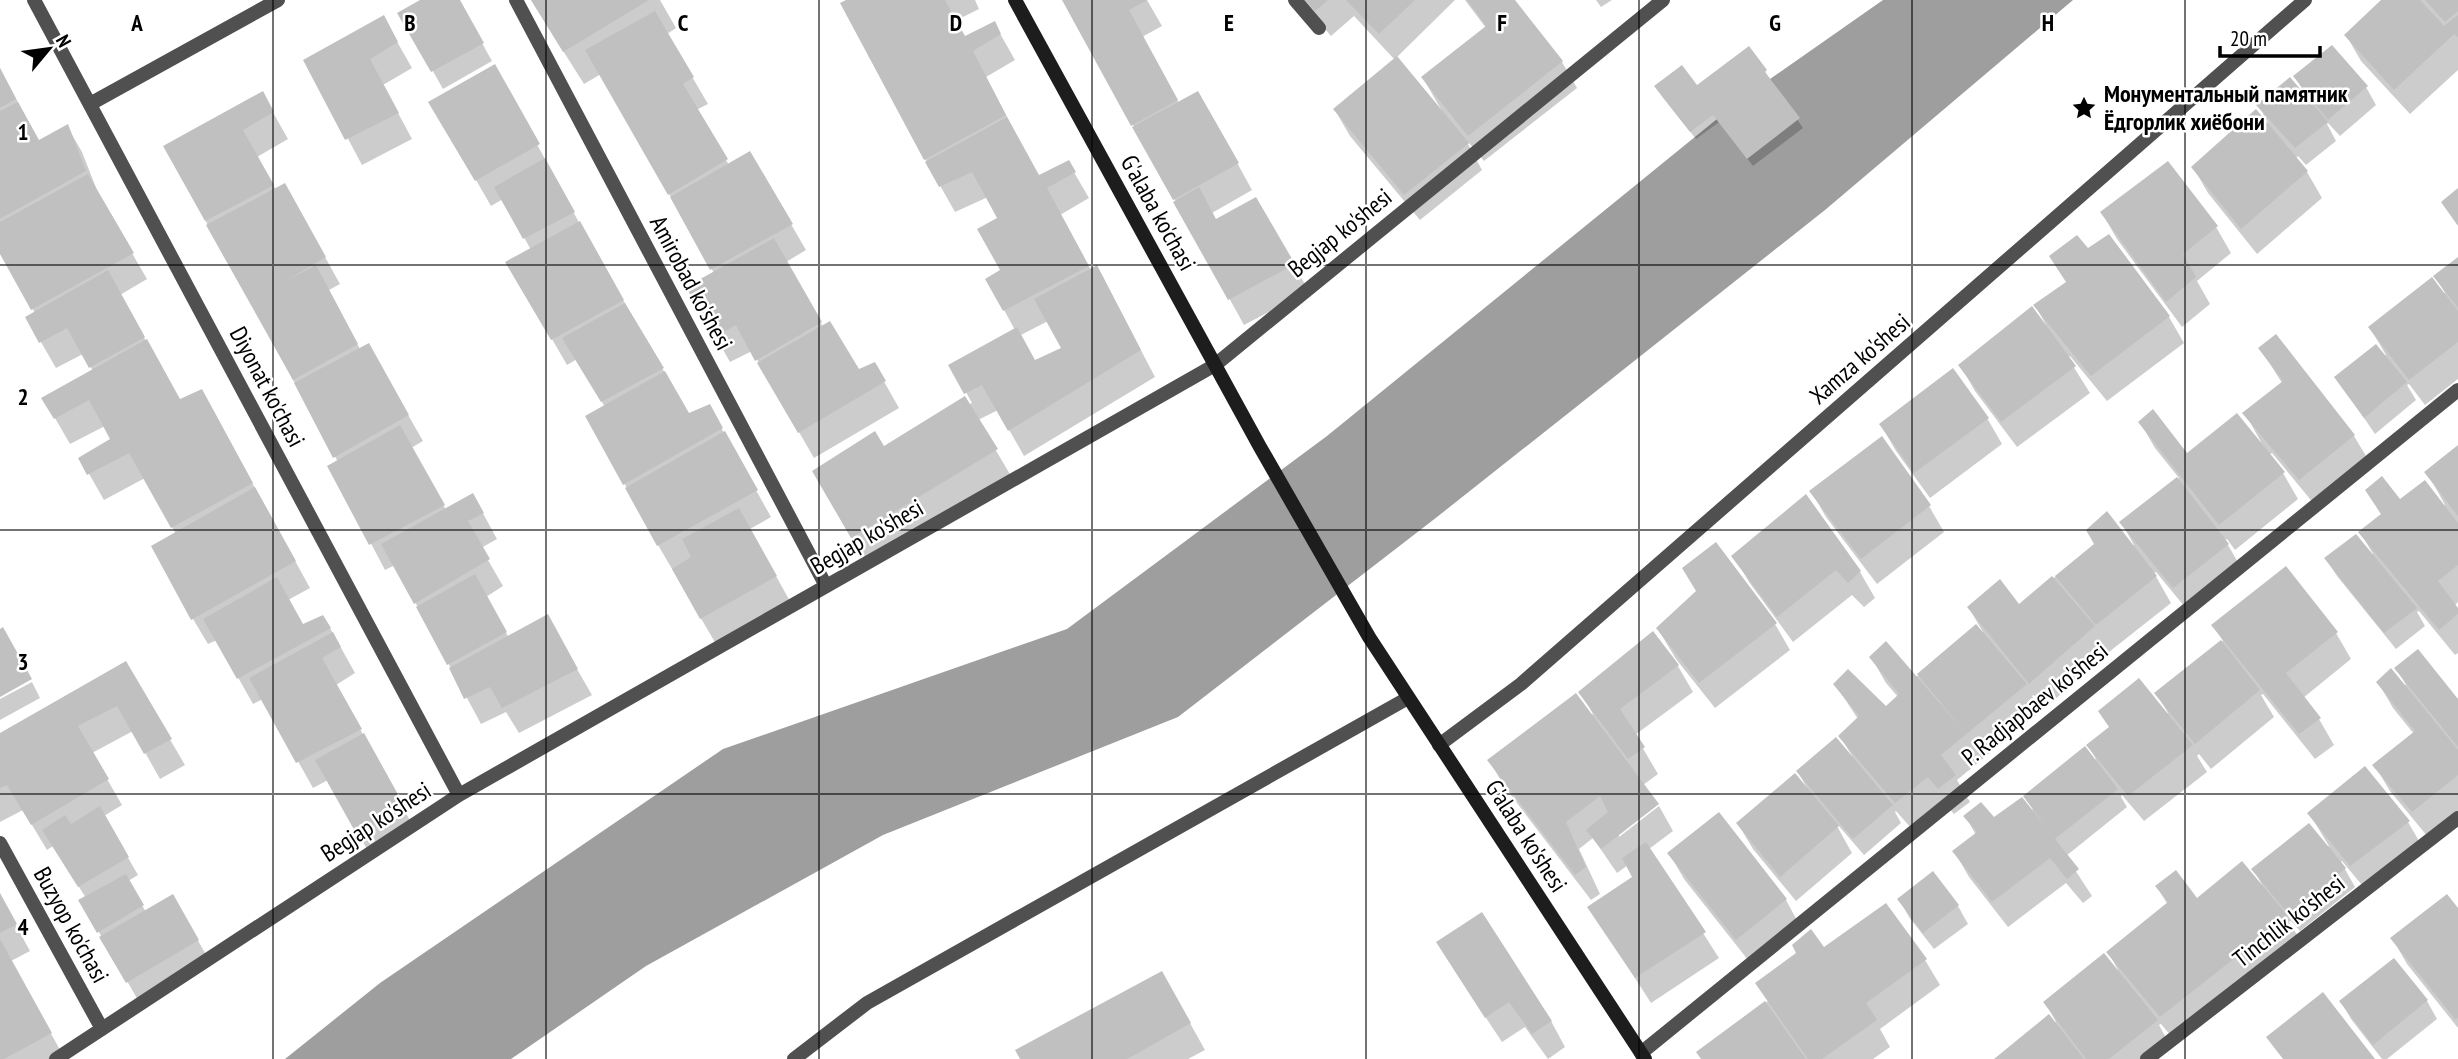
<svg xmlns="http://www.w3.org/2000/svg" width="2458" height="1059" viewBox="0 0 2458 1059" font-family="'PT Sans Narrow',sans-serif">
  <rect width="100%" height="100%" fill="#fff"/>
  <path fill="#9e9e9e" d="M1883,0h190l-248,210 -388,307 -259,200 -295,118 -237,131 -135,93h-226l95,-76 343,-234 344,-120 260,-193 390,-317 53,-40z"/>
  <path fill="#0003" fill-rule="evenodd" d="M424,0h34l34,61 -49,28 -43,-76z
    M531,0h129l16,28 -9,6 41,70 -12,6 33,55 21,-11 56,96 -20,12 37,65 35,45 16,-8 25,44 -85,50 -62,-107 -22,11 -42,-74 26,-15 -113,-199 -17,10z
    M850,0h125l4,9 -24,12 10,17 29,-15 21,37 -29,17 53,100 29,-15 21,36 -29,17 31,55 20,23 44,84 -131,79 -26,-46 -20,10 33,56 -144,87 -53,-91 70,-23 88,-46 -21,-38 64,-35 -28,-51 15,-9 -3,-52 -11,-21 -33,15 -30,-53zM1048,321l16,28 -30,13 -15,-26z
    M1064,0h83l15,26 -20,11 37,66 34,16 39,71 -40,23 4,8 39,-21 54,91 -65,34z
    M1300,0h155l-59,58 45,54 1,-1 -19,-33 63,-50 -21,-28h48l49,62 15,26 -93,73 -15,-18 -1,1 14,26 -62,50 -70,-84 -15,-26 60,-50 -41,-44 -23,20z
    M1596,0h16l-11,7z
    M2383,0h75v70l-48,44 -49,-53 -15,-26z
    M383,17l29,51 -29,17 29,54 -50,26 -56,-105z
    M2332,47l34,40 10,18 -36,31 -12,-13 -1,1 9,17 -30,24 -8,-9 -2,2 11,14 15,26 -65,56 -49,-61 -15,-26 75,-44 -9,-17 47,-10 -11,-20z
    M1749,48l54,80 -50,38 -34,-44 -23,17 -35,-44 36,-7z
    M0,68l39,74 28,-16 15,26 18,46 47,81 -27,16 60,106 36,16 94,171 -22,12 15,26 27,2 25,45 -19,12 77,141 -45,25 -40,-71 -15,8 -50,-89 -10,5 -36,-64 -9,4 -15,-25 -17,-85 -31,-56 -41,22 -24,-42 32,-18 -7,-14 -35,18 -26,-45 49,-28 -10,-17 -27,14 -29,-50 8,-5 -35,-60z
    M509,92l74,138 106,185 20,-9 62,111 -21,12 41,74 -75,41 -58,-99 -70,-128 17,-10 -28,-48 -10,6 -59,-102 23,-13 -28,-51 -12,7 -60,-104z
    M262,93l26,46 -31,18 19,33 24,22 40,72 -11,6 31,59 23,22 40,70 -12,7 35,62 27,-15 24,44 -16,9 22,38 -17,11 23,41 38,-21 45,78 -73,38 -13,-21 -25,12 -86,-159 -10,5 -55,-104 8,-4 -173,-315z
    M2102,213l114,14 15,26 -34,28 13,23 -28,23 -65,-88z
    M2108,237l61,80 15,26 -77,58 -37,-45 -2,2 22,35 -73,54 -42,-56 -15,-26 86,-40 -11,-20 32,-22 20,-33z
    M2458,259v120l-33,26 -16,-21 -2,1 9,15 -41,34 -39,-57 50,-22 -16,-27 75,-35 -10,-17z
    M2260,348l94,88 15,25 -54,44 -43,-52 -3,2 14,18 15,26 -63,51 -8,-11 -2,1 18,31 -54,41 -33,-40 -2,1 17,30 -62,49 -64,56 -11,-13 -2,1 9,15 -84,69 13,22 -16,12 -10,-12 -33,26 -15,-17 -1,1 6,11 -37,32 -26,-30 -1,1 15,27 -56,48 -43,-52 -15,-25 69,-36 -9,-16 54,-16 -12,-20 18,-17 -23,-35 51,25 12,-12 -12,-14 -15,-26 45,20 60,-51 5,7 2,-1 -14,-24 50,-2 77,-62 38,1 -13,-23 58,-44 -24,-30 -15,-26 47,34 73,-12 1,-2 -16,-29 37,-30z
    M1987,418l15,26 -72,54 -34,-47 -15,-26z
    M2458,448v154l-4,4 4,5v42l-3,2 -36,-44 -2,1 8,14 -29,23 -59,-73 -11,-17 47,-5 -13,-22 22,-16 -15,-26 33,11 45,4 -18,-33z
    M1811,491l118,15 15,26 -67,52 -51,-67z
    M1734,556l126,16 15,26 -11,9 -12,-12 -59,47 -44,-60z
    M1775,624l15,26 -75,58 -39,-49 -18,-30z
    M2214,626l122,7 15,26 -48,39 16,21 15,26 -19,14 -52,-65 -2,1 13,22 -63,52 -12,-15 -2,2 10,16 -63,49 -22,-26 -1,2 6,10 -61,49 26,40 -9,7 -17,-20 -58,44 -39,-50 -15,-26 22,-16 -10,-18 28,3 37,-9 2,-2 -8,-13 71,-37 -8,-13 80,-33 -12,-20 67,-52z
    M1675,661l18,31 -58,43 23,39 -15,11 -24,47v5l40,-31 14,25 -24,18 70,109 -68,45 -61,-95 44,-30 -6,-13 -11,8 -24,-35 -14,11 21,45 -9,6 -87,-114 -15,-26 104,-46 -13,-22z
    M125,663l60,102 -25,14 -27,-48 -41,22 30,52 -18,11 34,59 -10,6 18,31 26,-16 36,62 -70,42 -57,-99 5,-3 -33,-52 -6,4 -24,-40 -23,12v-87z
    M2396,668l62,34v111l-30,24 -38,-46 -15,-25 39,-32 -21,-26 -15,-26 28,3z
    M32,682l8,16 -40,22v-21z
    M2309,813l99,9 15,26 -57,42 -24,-29 -1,1 14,25 -55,44 -9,-10 -2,1 13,21 -126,99 -15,-18 -2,1 12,22 -15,12h-159l59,-37 -11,-20 73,-32 -10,-18 60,-47 -11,-18 40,14 63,-15 2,-1 -8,-15 75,-24z
    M1719,814l67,86 14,26 -48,39 -68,-86 -15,-26z
    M1932,874l26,32 10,18 -34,25 -25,-32 -10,-18z
    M0,896l30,55 -19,10 54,98h-65z
    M2458,911v117l-51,-64 -15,-26z
    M1824,949l101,11 15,25 -60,44 10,18 -17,12h-171l-4,-7 70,-51 -11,-18 41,-30z
    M2394,960l33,41 10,18 -50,40h-5l-31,-40 -10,-17z
    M1453,968l98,53 14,26 -17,12 -23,-32 -23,15z
    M1162,973l43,77 -17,9h-166z"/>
  <path fill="#c0c0c0" d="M420,0h40l24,43 -53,29 -34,-59z
    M531,0h118l-86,52z
    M846,0h99l20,36 30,-15 6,13 -28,17 33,64 -82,45 -84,-157z
    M1062,0h85l-18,10 49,90 -47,26z
    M1305,0h23l-13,11z
    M1346,0h69l-36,34z
    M1467,0h48l48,61 -95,75 -47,-59 65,-51z
    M2381,0h39l24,26 14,-11v22l-4,-3 -60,56 -50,-55z
    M2425,0h33v11l-13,11z
    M655,11l39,66 -11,7 45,75 -60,36 -83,-145z
    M384,15l14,27 -28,17 29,54 -54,27 -42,-80z
    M2332,45l36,41 -40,34 -35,-44z
    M1749,46l18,24 -2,2 35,46 -53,41 -34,-44 -23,17 -36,-46 28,-21 15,20z
    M1397,56l72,87 -65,52 -71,-86z
    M495,64l45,80 -65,37 -47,-79z
    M0,68l16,31 -16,9z
    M2290,77l38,45 -33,26 -39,-43z
    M263,91l11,21 -31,18 31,55 -69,36 -42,-75z
    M1198,91l41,72 -66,37 -41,-73z
    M18,102l21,38 29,-16 18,47 -86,48v-108z
    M2256,109l52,62 -67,58 -50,-62z
    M1007,117l32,58 30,-15 7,12 -29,16 42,78 -86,45 -18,-32 15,-9 -23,-41 20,-11 -25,-46 -33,15 -14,-25z
    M750,151l43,73 -83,46 -40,-73z
    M545,158l30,54 -52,27 -29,-52z
    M2168,161l50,65 -35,28 13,23 -30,25 -66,-90z
    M88,174l46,79 -103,57 -31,-56v-32z
    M285,183l41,74 -42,25 32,-17 42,79 -65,36 -87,-155z
    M1199,187l17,32 40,-22 39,67 -67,36 -55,-98z
    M2458,188v38l-17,-24z
    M580,221l44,79 -73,40 -46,-78z
    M2109,234l61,82 -79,60 -58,-71 33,-23 -17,-26 28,-21 11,13z
    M774,238l48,84 -67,39 -19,-36 -22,12 -28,-50z
    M2458,257v51l-25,-32z
    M1097,265l44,85 -133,81 -26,-46 -18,9 -16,-29 69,-38 18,33 26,-12 -27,-49z
    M108,270l37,67 -56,31 -22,-40 -28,15 -14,-26z
    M2432,277l26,34v31l-49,38 -41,-53z
    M625,303l39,65 -63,34 -39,-64z
    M2032,306l44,60 -75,56 -43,-57z
    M830,321l29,48 16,-7 11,19 -88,52 -41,-70z
    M2276,334l79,101 -56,45 -57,-67 41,-32 -25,-33z
    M147,339l33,60 22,-10 51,94 -82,45 -42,-75 -42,22 -9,-17 32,-19 -21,-39 -35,19 -13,-21z
    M369,343l40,72 -76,43 -39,-75z
    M2376,344l31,38 -43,36 -30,-41z
    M1953,368l36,50 -75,55 -35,-49z
    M665,371l24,42 21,-9 13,24 -100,57 -38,-69z
    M965,396l33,53 -147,89 -39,-67 63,-40 9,15z
    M2153,409l34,44 50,-40 48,59 -66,53 -81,-103z
    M400,425l45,80 -76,40 -42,-79z
    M725,431l33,59 -101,56 -32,-58z
    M1882,436l49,69 -70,54 -52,-68z
    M2458,445v71l-34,-44z
    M2382,476l18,23 25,-19 33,43v42l-20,16 20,27v6l-19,16 -81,-98 23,-18 -16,-24z
    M2177,477l52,67 -56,44 -54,-66z
    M255,487l41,74 -105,59 -40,-74z
    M473,493l11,20 -16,8 22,38 -76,45 -33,-60z
    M1806,494l55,77 -13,12 -12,-13 -59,47 -46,-61z
    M739,508l38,68 -77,43 -28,-50 19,-12 -9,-18z
    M2107,511l50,65 -61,49 -41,-49 39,-32 -8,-14z
    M2356,534l61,74 -33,25 -60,-75z
    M1716,542l61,81 -78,60 -43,-55 40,-37 -14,-23z
    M2286,566l52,66 -52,41 35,45 -22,16 -88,-109z
    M475,574l32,58 -60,33 -31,-58z
    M2052,576l43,50 -66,58 -62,-77 33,-28 19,25z
    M277,577l26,47 20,-9 8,13 -94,51 -34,-60z
    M548,614l30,55 -76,39 -12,-21 -26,12 -15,-31z
    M1976,624l51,60 -86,71 15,20 -18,14 -10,-12 -33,26 -57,-67 21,-20 -26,-32 15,-15 38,37 13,-12 -30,-37 17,-16 78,90 -47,-57z
    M3,627l29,52 -32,18v-68z
    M1653,631l26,34 -59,44 25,38 -17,12 -50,-67z
    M333,632l8,15 -19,11 40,71 -66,34 -47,-85z
    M2221,640l39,50 -65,54 -41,-51z
    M2418,649l40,50v48l-64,-79z
    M126,661l46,78 -28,15 -27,-48 -39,20 31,53 -78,46 -24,-40 -7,3v-55z
    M2391,668l67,82v25l-46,37 -40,-47 43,-34 -39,-49z
    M2139,678l54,67 -65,51 -42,-51 23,-18 -11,-16z
    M1576,693l83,111 -58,45 -15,-19 22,-18 -8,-16 -34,26 20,45 -11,8 -88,-115z
    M364,733l41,74 -48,28 -42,-75z
    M1836,737l57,68 -40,34 -57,-68z
    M2085,746l33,43 -63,50 24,30 -12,10 -17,-21 -58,44 -40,-51 25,-19 -14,-16 18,-14 13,15 28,-20 25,31 -24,-32z
    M2365,766l45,55 -60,45 -43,-53z
    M1795,773l44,53 -59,51 -44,-54z
    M100,806l29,51 -51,30 -36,-57 23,-15 6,9z
    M1719,812l68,87 -51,41 -69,-87z
    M2309,823l37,45 -57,47 -38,-46z
    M1646,842l60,90 -71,46 -48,-71 45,-30 -10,-19z
    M2242,861l46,55 -128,101 -54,-65 62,-50 -13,-16 21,-16 21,28z
    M1933,871l26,34 -36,28 -26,-34z
    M126,874l18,31 -47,28 -19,-33z
    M0,893l17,31 -17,9z
    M173,894l26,46 -73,43 -27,-46z
    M2447,894l11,14v110l-3,1 -65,-81z
    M1886,903l41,56 -61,44 11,17 -55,39h-14l-53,-76 41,-30 -4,-8 19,-16 13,18z
    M1482,912l70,109 -20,13 -23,-32 -24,16 -49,-76z
    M0,939l52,94 -48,26h-4z
    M2104,953l54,67 -49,39h-23l-43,-57z
    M2394,958l34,42 -55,45 -34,-44z
    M1162,971l29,52 -64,36h-107l-5,-9z
    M2323,992l52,67h-92l-17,-22z
    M1765,1001l41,58h-105l-5,-7z
    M2049,1014l35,45h-90z"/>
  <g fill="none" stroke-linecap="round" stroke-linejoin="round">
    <path stroke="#505050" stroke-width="14" d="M1295,0l24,28"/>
    <path stroke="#505050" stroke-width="14" d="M34,0l425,795
      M516,0l310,586
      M90,104l188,-104
      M1439,745l82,-61 784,-684
      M0,843l102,186
      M1641,1053l817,-663
      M56,1059l403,-264 756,-430 448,-365
      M794,1059l73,-56 541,-305
      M2147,1059l311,-241"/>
    <path stroke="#1d1d1d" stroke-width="14" d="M1015,0l245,447 109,190 276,422"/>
  </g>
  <path fill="none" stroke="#000" stroke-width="2" stroke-opacity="0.55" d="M273,0v1059M546,0v1059M819,0v1059M1092,0v1059M1366,0v1059M1639,0v1059M1912,0v1059M2185,0v1059M0,265h2458M0,530h2458M0,794h2458"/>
  <defs>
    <g id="sight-bare" transform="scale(1.89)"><path d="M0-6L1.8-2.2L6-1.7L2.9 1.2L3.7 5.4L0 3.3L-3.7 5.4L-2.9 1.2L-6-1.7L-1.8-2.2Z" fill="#000" stroke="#fff" stroke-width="2.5" paint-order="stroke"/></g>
  </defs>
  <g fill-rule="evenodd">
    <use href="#sight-bare" x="2084" y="108"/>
  </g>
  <g text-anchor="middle" stroke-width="5" stroke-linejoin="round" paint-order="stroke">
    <g font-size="24" font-weight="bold" fill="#000" stroke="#fff" text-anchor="start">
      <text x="2104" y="102">Монументальный памятник<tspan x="2104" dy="28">Ёдгорлик хиёбони</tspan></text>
    </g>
    <g font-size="24" fill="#000" stroke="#fff">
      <text transform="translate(1158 213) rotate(61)" y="8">G'alaba ko'chasi</text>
      <text transform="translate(1340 233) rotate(-39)" y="8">Begjap ko'shesi</text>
      <text transform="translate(691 283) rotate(62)" y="8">Amirobad ko'shesi</text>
      <text transform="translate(1860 359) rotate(-41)" y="8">Xamza ko'shesi</text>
      <text transform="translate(267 387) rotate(62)" y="8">Diyonat ko'chasi</text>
      <text transform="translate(867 537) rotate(-30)" y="8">Begjap ko'shesi</text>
      <text transform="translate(2035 704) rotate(-39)" y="8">P. Radjapbaev ko'shesi</text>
      <text transform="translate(376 822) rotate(-33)" y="8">Begjap ko'shesi</text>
      <text transform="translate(1526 836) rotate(57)" y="8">G'alaba ko'shesi</text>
      <text transform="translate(2289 921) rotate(-38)" y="8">Tinchlik ko'shesi</text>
      <text transform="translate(71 925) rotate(61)" y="8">Buzyop ko'chasi</text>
    </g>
  </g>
  <g font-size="23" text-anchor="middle" font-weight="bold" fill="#000" stroke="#fff" stroke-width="5" stroke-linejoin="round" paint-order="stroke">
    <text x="137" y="31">A</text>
    <text x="410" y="31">B</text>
    <text x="683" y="31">C</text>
    <text x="956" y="31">D</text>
    <text x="1229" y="31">E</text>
    <text x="1502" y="31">F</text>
    <text x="1775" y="31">G</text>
    <text x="2048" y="31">H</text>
    <text x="23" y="140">1</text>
    <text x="23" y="405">2</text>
    <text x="23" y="670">3</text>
    <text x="23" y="935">4</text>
  </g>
  <g transform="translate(49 49) rotate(61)" stroke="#ffffff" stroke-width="5" paint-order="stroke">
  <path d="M0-5L12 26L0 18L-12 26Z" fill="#000000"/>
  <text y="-10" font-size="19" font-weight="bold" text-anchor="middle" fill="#000000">N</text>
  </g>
  <path d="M2220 46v10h100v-10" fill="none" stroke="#000000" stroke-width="3.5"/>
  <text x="2230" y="46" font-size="21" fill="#000000" stroke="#ffffff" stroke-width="5" paint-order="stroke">20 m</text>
</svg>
